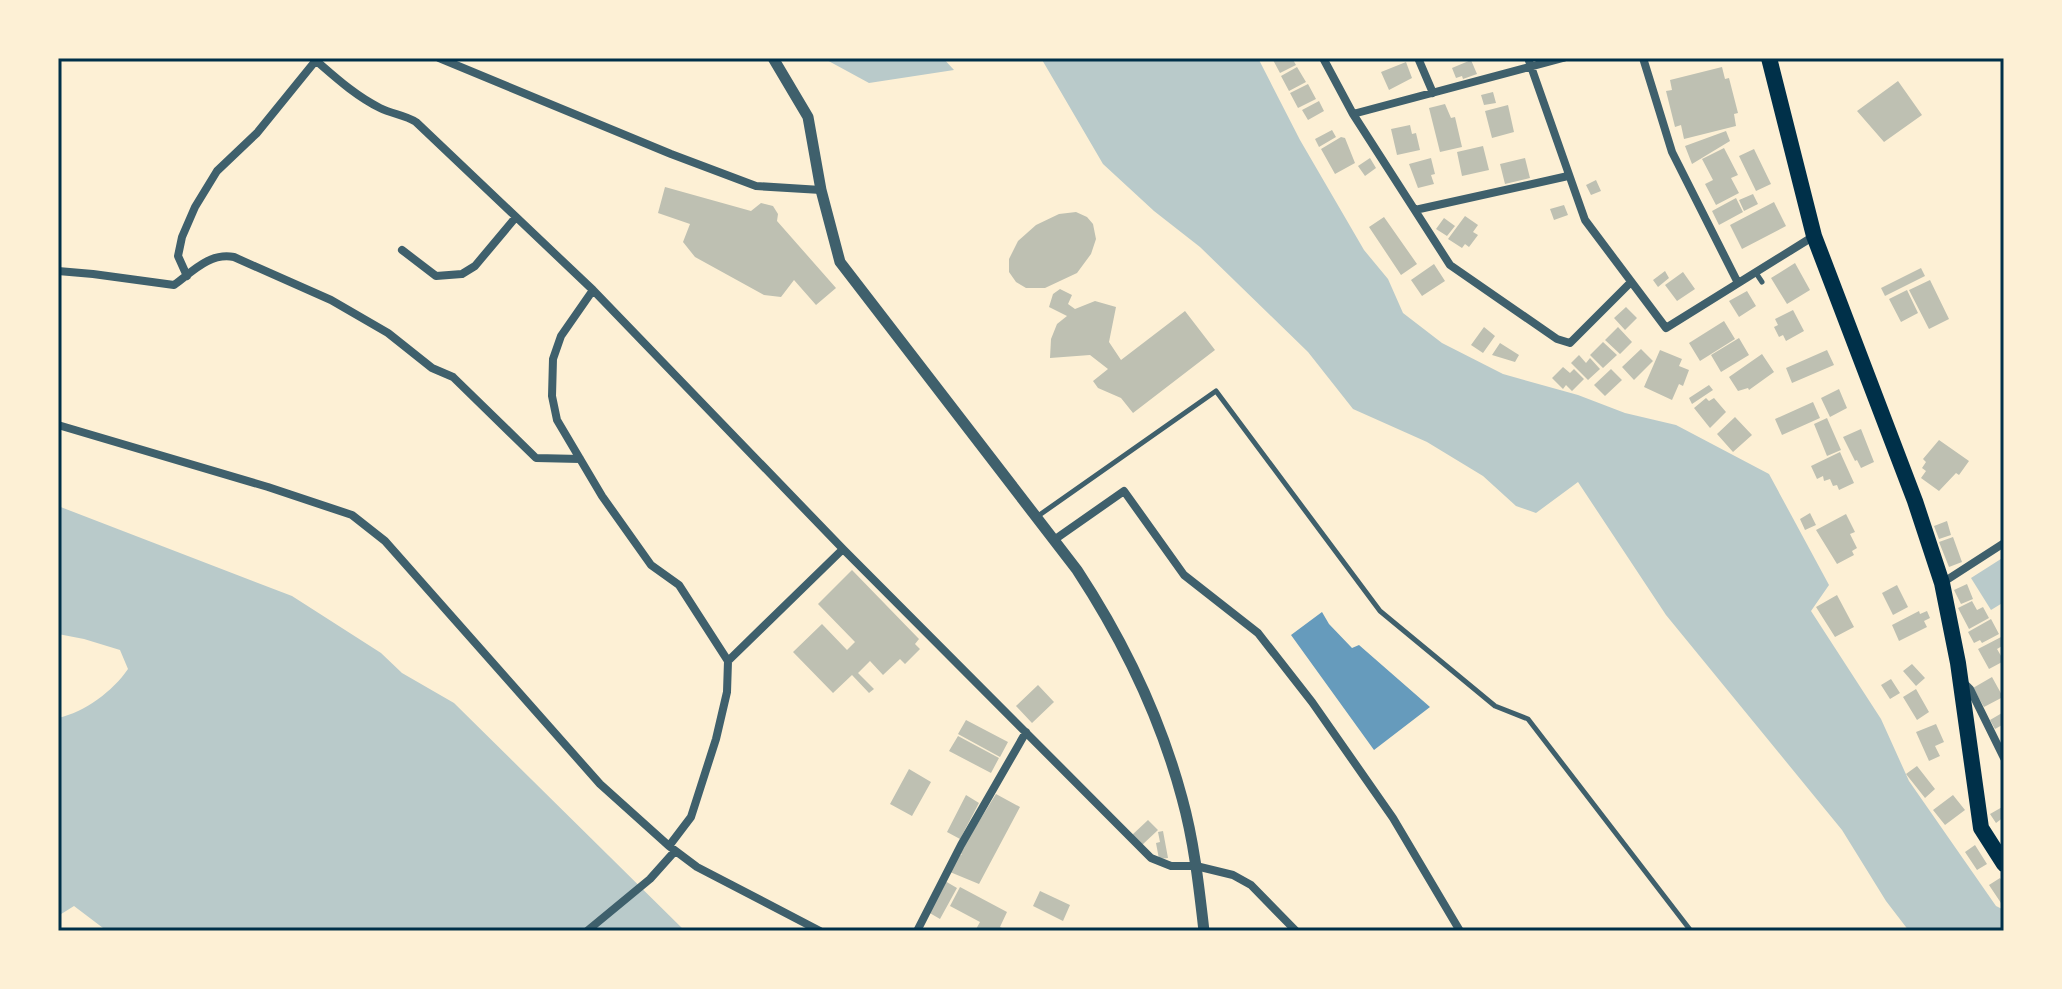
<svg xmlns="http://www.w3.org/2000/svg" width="2062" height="989" viewBox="0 0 2062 989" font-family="Inter,sans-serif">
  <rect width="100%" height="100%" fill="#fdf0d5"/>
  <path fill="#b9caca" d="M823,58h120l11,12 -85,13z
    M1041,58h217l42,82 64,110 24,29 15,34 39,30 61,31 75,21 47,18 51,12 93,49 60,111 -18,26 70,108 28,62 87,125 8,4v21h-95l-23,-30 -44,-71 -176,-215 -88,-133 -42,31 -20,-7 -33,-30 -56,-34 -74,-33 -45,-57 -108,-105 -46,-36 -51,-47z
    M58,506l234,90 89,57 21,20 52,30 231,228h-578l-33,-25 -16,10v-198c27,-6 55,-27 70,-49l-8,-19 -36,-11 -26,-5z
    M2004,557v45l-13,8 -20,-32z"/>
  <path fill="#669bbc" d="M1322,612l7,12 23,24 7,-3 71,62 -56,43 -83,-115z"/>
  <path fill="#bec0b2" d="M1278,58h14l4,7 -16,8 -7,-13z
    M1471,60l6,14 -14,5 -1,-3 -6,2 -4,-10z
    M1406,62l6,16 -23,12 -8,-18z
    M1297,67l9,15 -17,9 -8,-15z
    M1722,67l3,12 4,-1 9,35 -4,1 2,12 -52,13 -3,-14 -6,2 -9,-36 6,-1 -2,-10z
    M1898,81l24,34 -38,27 -27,-31z
    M1308,84l8,15 -18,9 -8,-15z
    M1493,92l3,11 -12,2 -3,-10z
    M1319,101l5,10 -16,9 -6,-10z
    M1445,104l6,14 4,-1 7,30 -22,5 -11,-44z
    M1508,105l6,27 -22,6 -7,-27z
    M1410,125l2,9 4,-1 4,17 -23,5 -6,-26z
    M1332,130l4,7 -17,10 -4,-8z
    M1726,131l4,10 -38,23 -7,-18z
    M1341,137l4,1 10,25 -20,11 -14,-25z
    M1483,146l6,24 -27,6 -5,-24z
    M1724,148l14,27 -7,3 8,15 -23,12 -11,-21 8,-4 -11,-21z
    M1754,149l17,35 -15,7 -17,-35z
    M1370,158l6,10 -11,8 -7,-10z
    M1431,158l4,16 -4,1 3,9 -16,4 -9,-24z
    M1525,158l5,20 -25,6 -5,-20z
    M1596,180l5,11 -10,4 -5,-10z
    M665,187l86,24 10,-8 12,3 5,8 -1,7 59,67 -20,17 -22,-25 -13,17 -17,-2 -69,-38 -12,-15 7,-18 -32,-11z
    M1753,194l5,10 -14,7 -5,-11z
    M1736,198l7,14 -24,13 -7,-14z
    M1774,202l12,24 -44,23 -12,-24z
    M1564,205l4,10 -14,5 -4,-11z
    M1076,212l11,5 6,7 3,15 -5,15 -14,19 -32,15h-19l-10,-6 -7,-10v-13l9,-18 18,-16 23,-11z
    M1465,216l13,9 -5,7 5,3 -9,12 -4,-3 -3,4 -14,-9z
    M1384,217l33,47 -16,11 -32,-48z
    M1444,218l11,8 -8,10 -11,-7z
    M1795,263l15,27 -23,14 -16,-26z
    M1434,264l11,17 -23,15 -11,-16z
    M1921,268l4,8 -40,20 -4,-8z
    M1665,271l4,7 -11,9 -5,-7z
    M1683,272l12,17 -18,12 -12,-16z
    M1930,280l19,39 -20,10 -20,-39z
    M1060,289l12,6 -4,9 7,5 20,-8 21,6 -7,35 12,18 64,-49 30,39 -82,63 -12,-15 -23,-10 -5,-7 15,-12 -18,-14 -40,3 1,-19 6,-15 10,-8 -18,-9 4,-13z
    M1907,290l11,23 -17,9 -12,-23z
    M1747,291l9,15 -17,11 -10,-16z
    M1626,307l11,11 -12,12 -11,-12z
    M1793,310l11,21 -18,10 -3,-6 -4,2 -5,-10 4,-2 -3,-6z
    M1724,321l11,18 -35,22 -11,-18z
    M1484,327l11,9 -12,17 -12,-8z
    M1618,327l14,15 -12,12 -15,-14z
    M1739,338l10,17 -28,17 -10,-17z
    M1603,342l14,13 -14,13 -13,-13z
    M1500,343l19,12 -4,7 -23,-7z
    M1641,349l12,12 -19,19 -12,-13z
    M1660,350l22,9 -3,7 10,4 -6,16 -4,-2 -7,16 -28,-13z
    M1827,350l7,15 -42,18 -6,-15z
    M1762,354l12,18 -25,18 -1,-2 -10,3 -9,-14z
    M1579,355l7,8 4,-5 10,11 -12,11 -17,-17z
    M1563,367l7,6 4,-4 10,10 -12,12 -6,-6 -3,4 -11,-11z
    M1611,369l11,11 -17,16 -11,-11z
    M1709,385l4,5 -21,14 -3,-6z
    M1839,389l8,19 -17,9 -9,-19z
    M1706,398l3,3 5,-3 12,14 -16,16 -16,-20z
    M1813,402l7,16 -38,17 -7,-16z
    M1735,417l17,18 -19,17 -16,-18z
    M1827,418l14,32 -14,6 -13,-32z
    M1861,429l13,33 -13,6 -4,-8 -2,1 -12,-24z
    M1939,440l30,21 -10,14 -3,-2 -17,18 -18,-13 5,-7 -4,-3 4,-6 -3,-3z
    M1840,452l14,31 -15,7 -2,-5 -4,1 -3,-7 -6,2 -1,-5 -6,3 -6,-13z
    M1810,513l6,12 -11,5 -5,-11z
    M1846,514l9,18 -5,2 7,14 -5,3 2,4 -17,9 -21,-34z
    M1947,521l4,14 -12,4 -5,-13z
    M1953,537l9,25 -13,5 -10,-25z
    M852,570l67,69 -4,5 5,5 -15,15 -5,-5 -17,16 -13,-14 -12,12 16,16 -5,4 -17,-18 -19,18 -40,-41 29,-28 25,26 8,-8 -37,-38z
    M1967,584l6,15 -12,5 -7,-14z
    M1897,585l11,22 -15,8 -11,-22z
    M1837,595l17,32 -19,10 -19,-30z
    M1972,601l5,9 6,-3 6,11 -20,11 -11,-21z
    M1919,611l1,3 7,-3 3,7 -6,3 3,6 -28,14 -7,-16z
    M1991,619l8,15 -17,9 -2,-3 -6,3 -6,-11z
    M2003,636l1,9 -7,4 7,12 -15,8 -11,-20z
    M1912,664l13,14 -9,8 -13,-15z
    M1992,677l11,20 -19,10 -11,-19z
    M1891,679l9,14 -10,6 -9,-14z
    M1038,685l16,17 -22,21 -16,-17z
    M1916,689l13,23 -12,8 -14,-23z
    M2002,713l2,11 -9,5 -5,-9z
    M966,720l42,22 -8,15 -42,-23z
    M1936,724l8,18 -9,4 5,10 -11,5 -13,-29z
    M958,736l41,22 -8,15 -42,-22z
    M1917,766l18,23 -10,9 -19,-24z
    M909,769l22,13 -19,34 -22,-12z
    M996,794l24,13 -41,77 -29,-12 9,-18 3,1 -2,-3z
    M966,795l13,8 -19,36 -13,-7z
    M1953,795l12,15 -20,15 -12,-15z
    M2004,806v11l-8,6 -6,-9z
    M1148,820l10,10 -17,16 -10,-10z
    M1163,831l5,27 -9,1 -3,-16 4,-1 -2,-10z
    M1975,845l12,19 -10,6 -12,-18z
    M2000,878l4,6v16l-3,3 -12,-18z
    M945,881l12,7 -17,31 -12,-7z
    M960,887l47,25 -7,15 8,4h-33l5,-9 -30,-16z
    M1040,891l30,14 -7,16 -30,-15z"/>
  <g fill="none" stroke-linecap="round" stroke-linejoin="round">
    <path stroke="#3f606c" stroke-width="5" d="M1756,273l6,9
      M1038,516l178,-125 164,220 115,95 33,13 163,212"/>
    <path stroke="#3f606c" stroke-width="8" d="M313,58c21,18 41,37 67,50 12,6 25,7 36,14l177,168 250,259 308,309 20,8h25l37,9 18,10 45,46
      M439,58l232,96 85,32 65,4
      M1323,58l30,56 97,151 107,74 13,4 60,-60
      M1418,58l15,35
      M1528,58l57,162 81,108 148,-92
      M1643,58l29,94 66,131
      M1353,114l210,-56
      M1415,210l153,-34
      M402,250l34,26 26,-2 13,-8 41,-49
      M58,271l35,3 81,11c18,-13 36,-33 60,-28l97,43 57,33 44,35 21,9 83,81 44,1
      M187,276l-9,-20 4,-19 13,-30 22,-36 40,-38 60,-74
      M593,290l-32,46 -8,23 -1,37 5,24 45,76 49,69 28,20 49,76 -1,31 -11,47 -25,78 -22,29
      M58,425l210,62 84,28 33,26 215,243 69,62 28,21 123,64
      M1054,540l70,-49 60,84 74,58 54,69 81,116 67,113
      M1942,583l62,-40
      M728,661l115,-112
      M1963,682l7,7 34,69
      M587,931l63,-52 25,-28
      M917,931l44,-86 65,-113"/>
    <path stroke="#3f606c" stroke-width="11" d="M773,58l35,59 13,73 19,72 237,308c46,70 83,146 105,228 12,43 17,89 22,133"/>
    <path stroke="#003049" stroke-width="16" d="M1769,58l45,178 101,265 27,82 16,80 23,165 23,36"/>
  </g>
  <rect width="2062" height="989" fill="none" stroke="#fdf0d5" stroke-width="120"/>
  <rect x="60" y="60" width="1942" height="869" fill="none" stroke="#003049" stroke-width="3"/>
</svg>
